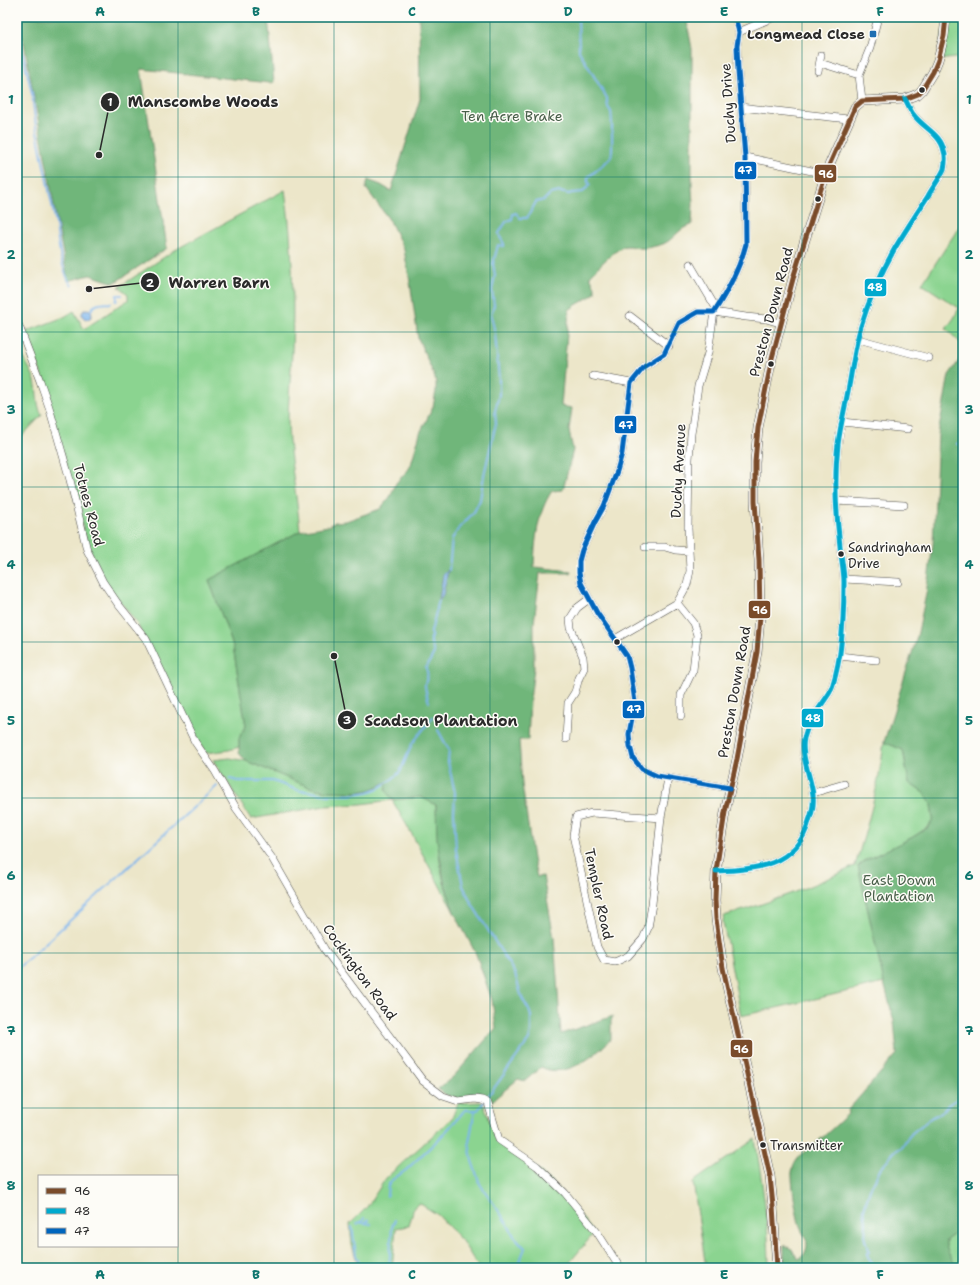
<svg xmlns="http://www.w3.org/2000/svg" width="980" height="1285" viewBox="0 0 980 1285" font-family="'Shantell Sans',sans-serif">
  <rect width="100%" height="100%" fill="#fdfcf7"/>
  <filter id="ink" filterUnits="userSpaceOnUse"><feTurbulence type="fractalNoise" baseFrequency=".025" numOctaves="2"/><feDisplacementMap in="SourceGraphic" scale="8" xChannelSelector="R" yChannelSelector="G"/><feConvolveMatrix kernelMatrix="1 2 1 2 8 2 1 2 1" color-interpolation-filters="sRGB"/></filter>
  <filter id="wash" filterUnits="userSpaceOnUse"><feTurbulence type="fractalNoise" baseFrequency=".012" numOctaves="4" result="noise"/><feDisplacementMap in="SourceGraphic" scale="16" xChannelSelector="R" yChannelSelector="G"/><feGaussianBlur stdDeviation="0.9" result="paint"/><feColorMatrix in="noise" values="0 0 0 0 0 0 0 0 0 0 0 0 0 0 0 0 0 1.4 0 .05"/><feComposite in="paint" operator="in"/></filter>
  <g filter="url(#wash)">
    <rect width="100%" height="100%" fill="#ece6c9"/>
    <path fill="#8bd490" stroke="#5b805e" d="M946,17h17v40l-25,3z
      M285,190c8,53 9,109 7,163 -1,23 -4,46 -4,70 1,36 9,72 12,108l-91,49 24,66 13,80 -7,12v9l-10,3 -23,3 -5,-7 -65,-124 -30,-39 -19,-40 -41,-154 -8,-25 -13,-32 39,-15 10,-6 10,18 44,-29v-6l-9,-7 56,-37z
      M963,221v11l-1,2 1,1v110l-17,-16 8,-11 5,-10 -37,-24z
      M17,321l6,15 -5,2c0,16 13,29 17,43 3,12 1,24 7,34l-25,26z
      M884,742l19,8 6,33 16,11 6,10 2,15 -5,8 -15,10 -47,23 -8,6 26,117 -143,33 -18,-94 1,-6c45,-13 89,-30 131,-50 13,-41 24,-81 29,-124z
      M230,758l16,3 66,27 16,3 30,1 12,-2 17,-8 5,18 29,-3 15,8c1,26 2,53 8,78 3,10 7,19 10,29l-45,-83 -17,-29 -31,4 -36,2 -74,13 -38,-59z
      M481,1102c10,11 8,30 17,40 10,9 27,18 38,26 23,18 40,42 58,65l-29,35h-86l-17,-27 -24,-26 -19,-12 -5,4 -5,19 -13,2 -4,40h-33l-7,-23 -2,-21 17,-17 19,-29 66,-60 6,-15z
      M755,1139c7,42 14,86 14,129h-63l-13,-86z
      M963,1228v40h-6c-4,-8 -13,-19 -11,-28z"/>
    <path fill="#70b67a" stroke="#4e7052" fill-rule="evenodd" d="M17,17h251l6,65 -4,1 -129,-14 26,179 -53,35 -24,-8 -22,6 -44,-238z
      M419,17h267l6,32v139l1,16 -1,21c-13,2 -18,15 -29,19 -7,2 -17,5 -24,4 -5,-1 -8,-2 -13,-2 -10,2 -29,22 -36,30l5,11v6c-8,7 -18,10 -26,17l-8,96 11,2 -3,22 4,20 -10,40 -11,1c-15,22 -17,50 -18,76l37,4v2h-31l-6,50v45l-4,32 -2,40h-9l3,44 11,75 4,18 6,-1 11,62 7,96 52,-18 -2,5v18c-16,17 -46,41 -70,28l-16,14 -7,-2 -26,22 -9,-4 -25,2 -12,-4 -8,-6 16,-13 42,-48 -4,-28 -16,-46 -22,-42 -10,-31 -7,-42 -1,-34 -15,-8 -29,3 -6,-10 1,-8 -17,8 -12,2 -30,-1 -16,-3 -66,-27 -7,-8v-15l7,-12 -13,-80 -24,-66 91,-49 28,-5 7,-4 11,-1 34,-12 10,-12 6,-14 12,-13 3,-6 9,-31 13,-26 3,-16v-9l-2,-7 -16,-37 -8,-56 -6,-32 -14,-29 -24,-33 2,-8 13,5 10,6 29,-92zM448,571l-5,24 -4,4 4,-24z
      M963,355v873l-17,12c-2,9 7,20 11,28h-173v-23l7,3 7,11c6,-2 9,-9 9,-15 0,-7 -5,-11 -7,-17 -3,-9 -9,-46 -8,-55 2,-16 14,-21 25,-30 11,-9 21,-19 32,-29l-1,-3 49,-56 -3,-33 -10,-38 -26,-117 8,-6 47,-23 16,-10 4,-8 -2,-15 -6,-10 -16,-11 -6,-33 -19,-8 33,-105 9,-43 7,-50 5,-110 11,-59z"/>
    <path fill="#7db5ec" stroke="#54708c" d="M82 314a5 5 0 1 1 10 0a5 5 0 1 1-10 0Z
      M448,570l-5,25 -4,5 4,-25z"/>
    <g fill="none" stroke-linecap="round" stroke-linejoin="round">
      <path stroke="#7db5ec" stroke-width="2" d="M17,27l15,67 4,33 20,97c2,18 5,47 16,62
        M504,244l-4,-7 -1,-4 7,-11 6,-3 1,-5 3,-1 4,5h7l9,-16 8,-2 6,-6 10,-2 9,2 3,-1 11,-1 7,-8 -2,-2v-5c3,-2 23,-18 23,-21 2,-3 1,-40 0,-44 0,-1 -2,-3 -3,-5 -1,-3 -1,-6 -1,-9l-28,-47 -1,-34
        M116,301l1,-1v-5h5
        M91,310c4,-8 13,-6 20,-7
        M957,444l2,-1 4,4
        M449,570l3,-31 7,-11 15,-16 6,-12 4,-25 12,-52 -1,-12 4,-16v-16l-4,-46 -4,-18 3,-10 -2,-15 3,-15 -2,-11 5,-19 6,1v-2
        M429,702c-2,-6 -4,-12 -4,-18 2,-8 4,-7 1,-16l8,-15 -3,-10v-11l8,-32
        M230,779l8,2h35l27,10h7l20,4h23l18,-3 11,-4 12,-8 9,-8 12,-28 21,-27
        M17,969l200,-183
        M475,1110l-6,32 3,19 8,23 27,39 7,13 11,12 -8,20
        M387,1196l1,-10 4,-6 14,-10 35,-33 24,-27h13l51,-70 2,-8v-16l-2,-6 -7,-12 -7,-24 -43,-70 -9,-18 -7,-36 -2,-38 1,-19 -7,-31 1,-12 -11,-20
        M362,1223l2,-5
        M365,1223l3,-3
        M357,1224l3,-2 11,2
        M352,1227l4,28 5,13
        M389,1268l3,-41 3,-7
        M878,1268c-3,-6 -12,-6 -10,-15l2,-1 -5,-12 1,-17 -2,-14 6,-20 11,-21 13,-16 8,-5 4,-7 6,-7 20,-16 9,-4 8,-9 8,-5 6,-9"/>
    </g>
  </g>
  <g filter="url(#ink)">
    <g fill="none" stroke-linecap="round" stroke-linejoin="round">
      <g stroke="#484743" stroke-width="8">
        <path id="minor" d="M739,32l35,-15
          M820,63l39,12
          M818,71l3,-16
          M862,101l-3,-26 11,-27 8,-31
          M740,107l108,12
          M745,157l81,17
          M690,264l26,44
          M630,316l39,30
          M17,321l23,60 9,26 21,73 17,70 16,32 15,22 28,35 49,103 20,29 21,37 36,50 53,92 98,131 20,15 15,5 17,-2 7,1 6,3 11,37 38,26 28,27 32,39 23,36
          M858,339l71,19
          M593,376l38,7
          M842,422l66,7
          M836,501l68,4
          M645,547h20l10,3 14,1
          M844,579l54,3
          M677,603l16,20 4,12 -4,35 -12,25v21
          M615,639l62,-36 10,-18 3,-14 -2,-43 1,-69 2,-25 7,-48 10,-33 6,-41 32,5 20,2 14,4
          M839,656l37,4
          M566,739l2,-36 7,-11 4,-14 5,-10 -1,-11 -12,-29 -1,-9 7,-11 12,-9
          M730,788l-73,-12 -15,-7 -9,-11 -3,-12 -1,-12 6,-32 -5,-34 -3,-12 -30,-43 -16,-30 -2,-10v-12l3,-11 13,-28 9,-16 13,-35 5,-18 9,-70 14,-17 19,-12 15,-31 19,-11h16c13,-20 26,-45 32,-68l-1,-87 -7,-86 -1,-25 2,-14 -4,-15
          M813,793l31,-9
          M661,818l-69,-5 -16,4 -3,18 24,112 7,13 11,2 13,-6 15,-17 5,-11 4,-24 9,-86 7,-40
          M716,871c40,-1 81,-5 93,-50 3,-8 5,-18 4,-26 -2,-18 -13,-40 -9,-57 4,-18 17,-31 26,-46 5,-11 8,-27 10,-39 3,-23 4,-48 4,-71 0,-12 -3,-24 -4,-36 -4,-33 -6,-68 -2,-102 2,-16 6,-32 9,-48 5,-23 7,-48 14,-70 8,-27 20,-53 34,-78 10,-17 22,-35 33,-52 5,-9 12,-18 16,-27 1,-5 2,-13 0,-18 -3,-17 -21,-23 -31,-37 -3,-4 -5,-10 -8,-15"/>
      </g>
      <g stroke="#484743" stroke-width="10">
        <path id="tertiary" d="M777,1268l-4,-62 -3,-30 -47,-208 -7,-49 -1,-19 1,-29 9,-59 12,-53 20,-107 3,-35 -1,-57 -4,-59v-39l3,-34 14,-70 22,-83 21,-67 12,-38 28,-63 7,-6 43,-2 13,-5 4,-4 11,-18 5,-12 6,-24 2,-19"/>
      </g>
      <use href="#minor" stroke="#fff" stroke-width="7"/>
      <use href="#tertiary" stroke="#fff" stroke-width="9"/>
      <g stroke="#fdfcf7" stroke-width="8">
        <path id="bus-1" d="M777,1268l-4,-62 -3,-30 -47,-208 -7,-49 -1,-19 1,-29 9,-59 12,-53 20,-107 3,-35 -1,-57 -4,-59v-39l3,-34 14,-70 22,-83 21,-67 12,-38 28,-63 7,-6 43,-2 13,-5 4,-4 11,-18 5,-12 6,-24 2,-19"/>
      </g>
      <g stroke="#fdfcf7" stroke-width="8">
        <path id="bus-2" d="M716,871c40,-1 81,-5 93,-50 3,-8 5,-18 4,-26 -2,-18 -13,-40 -9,-57 4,-18 17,-31 26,-46 5,-11 8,-27 10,-39 3,-23 4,-48 4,-71 0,-12 -3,-24 -4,-36 -4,-33 -6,-68 -2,-102 2,-16 6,-32 9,-48 5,-23 7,-48 14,-70 8,-27 20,-53 34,-78 10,-17 22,-35 33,-52 5,-9 12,-18 16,-27 1,-5 2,-13 0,-18 -3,-17 -21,-23 -31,-37 -3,-4 -5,-10 -8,-15"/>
      </g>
      <g stroke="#fdfcf7" stroke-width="8">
        <path id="bus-3" d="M730,788l-73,-12 -15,-7 -9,-11 -3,-12 -1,-12 6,-32 -5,-34 -3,-12 -30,-43 -16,-30 -2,-10v-12l3,-11 13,-28 9,-16 13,-35 5,-18 9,-70 14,-17 19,-12 15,-31 19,-11h16c13,-20 26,-45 32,-68l-1,-87 -7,-86 -1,-25 2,-14 -4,-15"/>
      </g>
      <use href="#bus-1" stroke="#7a4b2a" stroke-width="5"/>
      <use href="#bus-2" stroke="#00a9ce" stroke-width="5"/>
      <use href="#bus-3" stroke="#0065bd" stroke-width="5"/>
    </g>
  </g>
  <path fill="none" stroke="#0f766e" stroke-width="1" stroke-opacity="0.55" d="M178,17v1251M334,17v1251M490,17v1251M646,17v1251M802,17v1251M17,177h946M17,332h946M17,487h946M17,642h946M17,798h946M17,953h946M17,1108h946"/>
  <rect fill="#1f6fb2" stroke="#fdfcf7" stroke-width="1.5" x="869" y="30" width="8" height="8" rx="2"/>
  <g fill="#2b2b2b" stroke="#fdfcf7" stroke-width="1.5">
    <circle cx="922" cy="90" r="3.5"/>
    <circle cx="818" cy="199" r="3.5"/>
    <circle cx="771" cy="364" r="3.5"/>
    <circle cx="841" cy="554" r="3.5"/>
    <circle cx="617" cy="642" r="3.5"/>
    <circle cx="763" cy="1145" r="3.5"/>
  </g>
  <g text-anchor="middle" stroke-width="3" stroke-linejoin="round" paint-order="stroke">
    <g font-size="13" fill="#2b2b2b" stroke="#fdfcf7" text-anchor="start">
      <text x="848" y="552">Sandringham<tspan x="848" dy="16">Drive</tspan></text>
      <text x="770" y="1150">Transmitter</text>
    </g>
    <g font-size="14" font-weight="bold" fill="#2b2b2b" stroke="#fdfcf7" text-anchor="end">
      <text x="865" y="39">Longmead Close</text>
    </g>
    <g font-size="14" fill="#2b2b2b" stroke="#fdfcf7">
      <text transform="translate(728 103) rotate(-94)" y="5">Duchy Drive</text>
      <text transform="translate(771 312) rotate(-75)" y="5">Preston Down Road</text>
      <text transform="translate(678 471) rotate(-87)" y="5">Duchy Avenue</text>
      <text transform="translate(89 505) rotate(75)" y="5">Totnes Road</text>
      <text transform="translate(734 692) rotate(-80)" y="5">Preston Down Road</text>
      <text transform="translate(599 894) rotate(78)" y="5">Templer Road</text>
      <text transform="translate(360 972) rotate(54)" y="5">Cockington Road</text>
    </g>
    <g font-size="14" fill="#485e49" stroke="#fdfcf7">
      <text x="512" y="121">Ten Acre Brake</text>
      <text x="899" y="885">East Down<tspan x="899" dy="16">Plantation</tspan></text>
    </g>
  </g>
  <path fill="none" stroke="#2b2b2b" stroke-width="1.5" d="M99 155L110 102M89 289L150 282M334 656L347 720"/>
  <g fill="#2b2b2b" stroke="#fdfcf7" stroke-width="1.5">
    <circle cx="99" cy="155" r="4"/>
    <circle cx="89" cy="289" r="4"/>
    <circle cx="334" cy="656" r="4"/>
    <circle cx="110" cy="102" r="10"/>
    <circle cx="150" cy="282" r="10"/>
    <circle cx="347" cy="720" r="10"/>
  </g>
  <g font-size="12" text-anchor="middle" font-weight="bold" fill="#fff">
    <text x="110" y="106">1</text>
    <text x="150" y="287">2</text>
    <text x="347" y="724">3</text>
  </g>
  <g font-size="15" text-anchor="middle" font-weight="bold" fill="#2b2b2b" stroke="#fdfcf7" stroke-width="3" stroke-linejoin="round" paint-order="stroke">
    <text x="203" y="107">Manscombe Woods</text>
    <text x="219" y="288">Warren Barn</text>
    <text x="441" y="726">Scadson Plantation</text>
  </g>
  <g stroke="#fdfcf7" stroke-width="1.5">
    <rect x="734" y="161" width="23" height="19" rx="4" fill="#0065bd"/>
    <rect x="814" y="164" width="23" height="19" rx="4" fill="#7a4b2a"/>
    <rect x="864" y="278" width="23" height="19" rx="4" fill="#00a9ce"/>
    <rect x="614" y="415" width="23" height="19" rx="4" fill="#0065bd"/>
    <rect x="748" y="600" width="23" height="19" rx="4" fill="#7a4b2a"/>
    <rect x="622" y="700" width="23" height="19" rx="4" fill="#0065bd"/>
    <rect x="801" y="708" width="23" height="20" rx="4" fill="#00a9ce"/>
    <rect x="730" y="1039" width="23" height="19" rx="4" fill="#7a4b2a"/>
  </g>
  <g font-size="11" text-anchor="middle" font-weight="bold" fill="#fff">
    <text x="745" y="174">47</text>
    <text x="826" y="178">96</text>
    <text x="875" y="291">48</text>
    <text x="626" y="429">47</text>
    <text x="760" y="614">96</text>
    <text x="634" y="713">47</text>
    <text x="813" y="722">48</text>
    <text x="741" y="1053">96</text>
  </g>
  <rect width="980" height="1285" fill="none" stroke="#fdfcf7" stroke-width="44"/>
  <rect x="38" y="1175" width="140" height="72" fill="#fdfcf7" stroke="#a9a8a5"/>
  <rect x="46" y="1188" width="20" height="6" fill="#7a4b2a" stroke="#a9a8a5"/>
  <text x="74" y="1195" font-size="12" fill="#2b2b2b">96</text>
  <rect x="46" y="1208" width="20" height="6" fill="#00a9ce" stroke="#a9a8a5"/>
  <text x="74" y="1215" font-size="12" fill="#2b2b2b">48</text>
  <rect x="46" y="1228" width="20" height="6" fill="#0065bd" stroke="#a9a8a5"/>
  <text x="74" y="1235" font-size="12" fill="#2b2b2b">47</text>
  <rect x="22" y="22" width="936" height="1241" fill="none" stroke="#0f766e" stroke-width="1.5"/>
  <g font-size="13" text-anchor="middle" font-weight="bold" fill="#0f766e">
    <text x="100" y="16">A</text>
    <text x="256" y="16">B</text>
    <text x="412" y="16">C</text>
    <text x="568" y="16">D</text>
    <text x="724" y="16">E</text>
    <text x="880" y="16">F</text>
    <text x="11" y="104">1</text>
    <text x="969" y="104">1</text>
    <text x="11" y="259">2</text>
    <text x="969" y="259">2</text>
    <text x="11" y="414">3</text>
    <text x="969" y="414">3</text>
    <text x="11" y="569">4</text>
    <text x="969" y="569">4</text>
    <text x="11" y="725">5</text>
    <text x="969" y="725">5</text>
    <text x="11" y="880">6</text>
    <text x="969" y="880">6</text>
    <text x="11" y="1035">7</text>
    <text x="969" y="1035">7</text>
    <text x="11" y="1190">8</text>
    <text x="969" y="1190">8</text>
    <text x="100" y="1279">A</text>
    <text x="256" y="1279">B</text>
    <text x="412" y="1279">C</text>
    <text x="568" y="1279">D</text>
    <text x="724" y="1279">E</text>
    <text x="880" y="1279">F</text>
  </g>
</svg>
